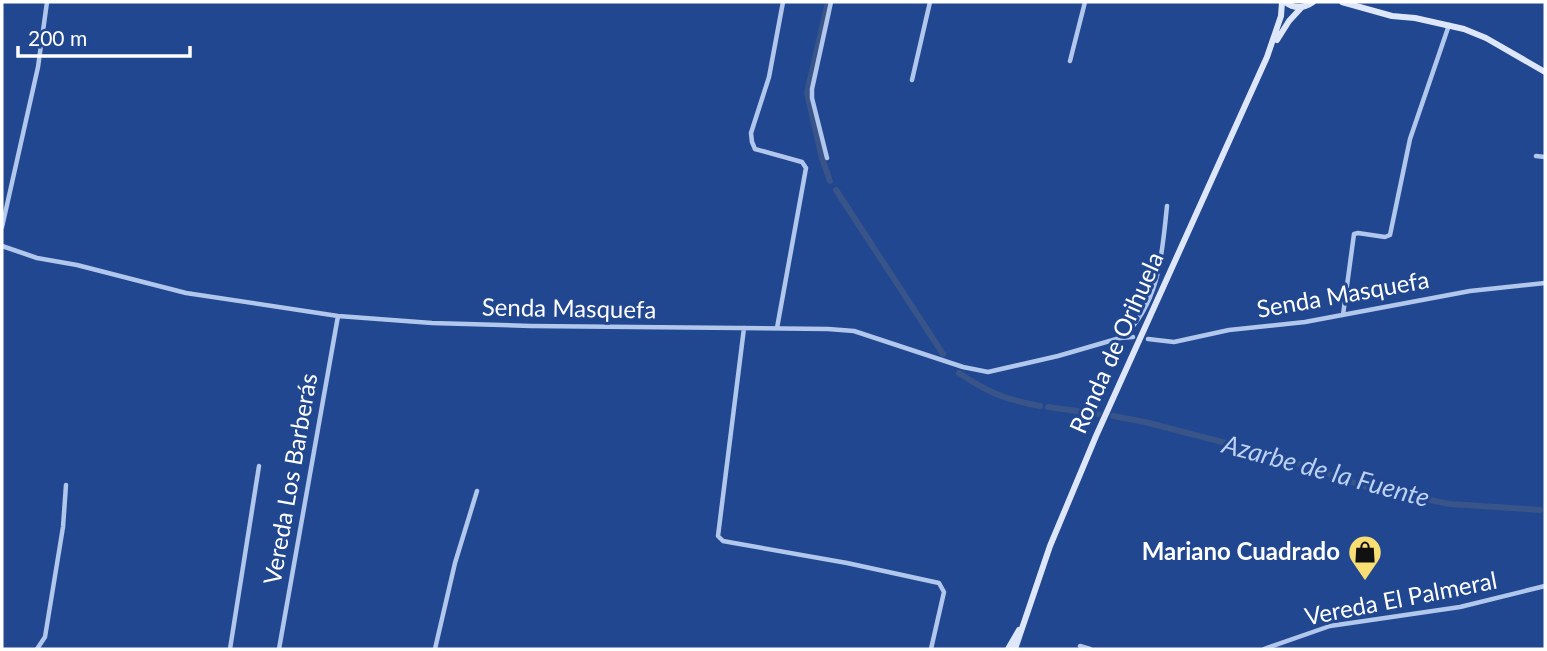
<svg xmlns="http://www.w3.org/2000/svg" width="1547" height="651" viewBox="0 0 1547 651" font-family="Lato,sans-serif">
  <rect width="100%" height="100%" fill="#214790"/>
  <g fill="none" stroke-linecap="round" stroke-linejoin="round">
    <path stroke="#385489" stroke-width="6" d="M828,2l-21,91 15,65 8,23
      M836,190l107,164
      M959,373c28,19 47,27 81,33
      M1048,407l50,7
      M1113,416l32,6 131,34 93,32 81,16 90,6"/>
    <path stroke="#b1c7ec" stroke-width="4.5" d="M1070,61l15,-59
      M912,80l18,-78
      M1536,156l9,1
      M827,158l-15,-60v-9l19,-87
      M2,227l36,-160 9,-65
      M2,246l35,12 40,7 109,28 152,23 94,7 99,3 297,3 26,2 109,36 25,5 70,-16 62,-18 13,-1
      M1343,315l11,-81 4,-1 27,4 5,-2 20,-96 39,-114
      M744,328l-26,208 5,5 11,2 113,20 92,20 5,9 -13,57
      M777,328l29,-160 -4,-6 -47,-13 -3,-7 -1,-9 18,-56 14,-75
      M1123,337c37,-35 39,-84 44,-131
      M1148,339l26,3 55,-12 76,-8 165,-31 75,-8
      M1080,646l10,3
      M37,649l8,-12 18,-110 3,-42
      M230,649l29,-183
      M279,649l59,-333
      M435,649l20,-86 22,-72
      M1264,649l66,-23 130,-19 85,-21"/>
    <path stroke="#dde7f9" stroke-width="6" d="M1285,2c9,7 18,7 28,0
      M1342,2l50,14 23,2 49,11 22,9 59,34
      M1277,40l12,-19 12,-13
      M1008,649l11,-19
      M1015,649l35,-103 46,-110 171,-379 14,-41 1,-14"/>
  </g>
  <defs>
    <g id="shop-pin" transform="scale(1.75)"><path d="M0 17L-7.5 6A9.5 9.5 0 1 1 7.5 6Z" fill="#f9de73" stroke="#214790"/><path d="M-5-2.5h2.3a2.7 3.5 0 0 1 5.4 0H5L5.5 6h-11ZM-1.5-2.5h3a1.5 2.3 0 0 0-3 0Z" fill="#111"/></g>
  </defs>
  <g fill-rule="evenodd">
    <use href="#shop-pin" x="1365" y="552"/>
  </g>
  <g text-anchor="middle" stroke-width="6" stroke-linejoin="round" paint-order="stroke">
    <g font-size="24" fill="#fff" stroke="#214790">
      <text transform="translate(1343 295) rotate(-10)" y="8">Senda Masquefa</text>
      <text transform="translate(569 309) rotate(1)" y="8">Senda Masquefa</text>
      <text transform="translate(1117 343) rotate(-66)" y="8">Ronda de Orihuela</text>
      <text transform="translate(291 479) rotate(-80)" y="8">Vereda Los Barberás</text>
      <text transform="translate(1401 599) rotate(-11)" y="8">Vereda El Palmeral</text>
    </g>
    <g font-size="24" font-weight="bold" fill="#fff" stroke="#214790" text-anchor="end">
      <text x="1340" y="560">Mariano Cuadrado</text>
    </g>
    <g font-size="26" font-style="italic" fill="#bdd1f3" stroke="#214790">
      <text transform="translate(1326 471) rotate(15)" y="9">Azarbe de la Fuente</text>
    </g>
  </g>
  <rect width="1547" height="651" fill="none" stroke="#ffffff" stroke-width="7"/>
  <path d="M18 46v10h172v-10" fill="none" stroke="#ffffff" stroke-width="3.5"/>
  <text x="28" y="46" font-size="21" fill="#ffffff" stroke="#214790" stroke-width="5" paint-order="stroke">200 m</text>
</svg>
